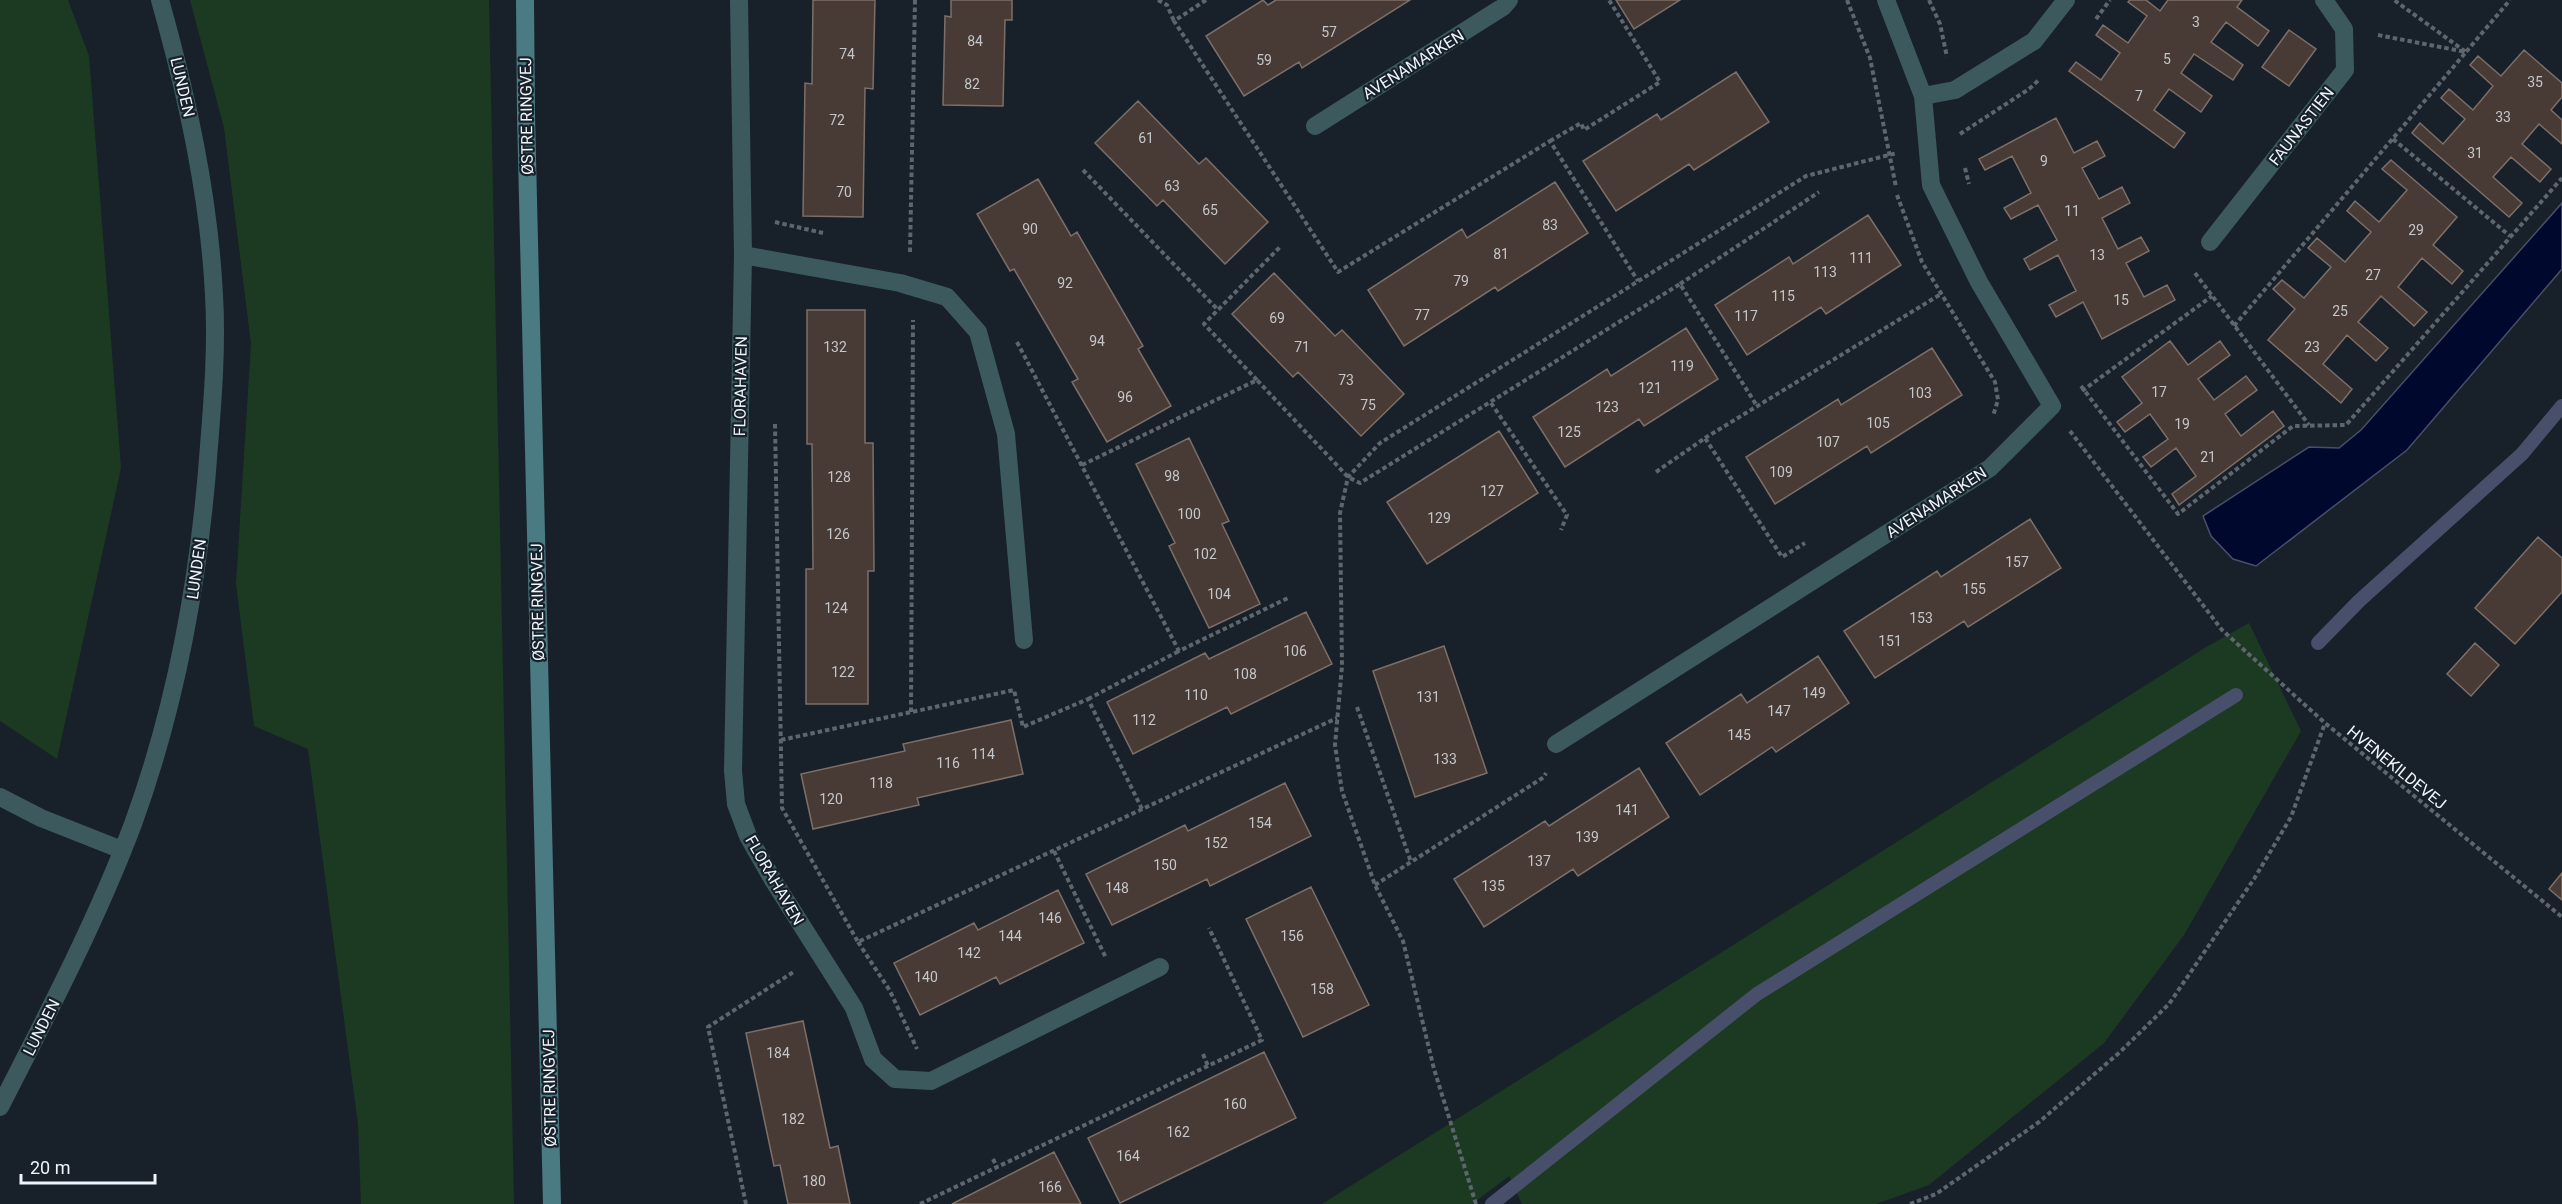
<svg xmlns="http://www.w3.org/2000/svg" width="2562" height="1204" viewBox="0 0 2562 1204" font-family="Roboto,sans-serif">
  <rect width="100%" height="100%" fill="#18212a"/>
  <path fill="#1c3a22" d="M0,0h68l21,56 32,412 -64,291 -57,-38z
    M190,0h299l25,1204h-153l-3,-80 -50,-375 -54,-23 -18,-142 15,-240 -27,-216z
    M2249,623l52,108 -117,204 -80,108 -175,142 -53,19h-354l-13,-28 -37,28h-150l886,-558z"/>
  <path fill="#00082d" stroke="#474f6a" stroke-width="1.5" d="M2562,203v66l-155,181 -151,116 -23,-7 -22,-23 -8,-20 106,-69 30,1 22,-18z"/>
  <g fill="none" stroke-linecap="round" stroke-linejoin="round">
    <path stroke="#474f6a" stroke-width="14" d="M2318,643l41,-42 163,-147 40,-48
      M1492,1204l265,-210 479,-299"/>
  </g>
  <path fill="#483b35" stroke="#7d6f68" stroke-width="1.5" d="M813,0h62l-2,89 -8,-1 -2,129 -60,-1 2,-133 7,1z
    M951,0h61v20h-7l-2,86 -60,-1 2,-89 6,1z
    M1263,0l5,5 8,-5h134l-108,68 -3,-6 -55,34 -38,-60z
    M1616,0h64l-46,29z
    M2130,0h16l14,11 8,-11h74l-5,7 32,24 -11,15 -32,-24 -15,20 32,23 -10,15 -39,-26 -13,19 31,23 -11,16 -32,-23 -15,21 31,23 -11,15 -105,-77 7,-9 25,18 19,-27 -24,-18 7,-10 25,18 19,-27 -19,-14z
    M2289,30l27,19 -27,37 -27,-19z
    M2524,50l38,33v14l-11,13 11,10v24l-23,-20 -17,20 29,25 -11,13 -29,-25 -18,20 29,26 -13,14 -97,-84 8,-10 23,21 22,-25 -24,-21 8,-9 24,21 20,-24 -23,-21 8,-9 23,20z
    M1736,72l33,50 -75,48 -5,-6 -73,47 -33,-50 74,-47 4,6z
    M1138,101l61,63 7,-6 62,64 -43,42 -62,-64 -6,6 -62,-63z
    M2056,118l18,35 23,-12 8,15 -23,12 17,31 23,-12 8,16 -28,15 16,31 23,-12 8,14 -23,12 18,34 23,-12 8,15 -73,39 -19,-37 -27,15 -7,-12 27,-14 -18,-36 -28,15 -6,-11 33,-19 -19,-35 -27,14 -7,-11 27,-15 -19,-37 -27,14 -6,-11z
    M2391,160l66,57 -24,28 30,26 -11,13 -30,-26 -24,29 29,25 -13,14 -33,-30 -23,26 30,26 -12,13 -29,-26 -24,29 29,25 -11,14 -73,-63 27,-31 -22,-20 9,-9 22,18 27,-31 -23,-19 9,-10 28,24 26,-30 -24,-21 8,-10 24,21 28,-32 -25,-21z
    M1038,179l33,57 6,-4 66,114 -5,3 33,57 -64,36 -35,-60 6,-3 -64,-110 -4,2 -33,-57z
    M1555,182l33,51 -90,58 -3,-4 -91,59 -36,-56 94,-61 5,9z
    M1868,215l33,50 -75,49 -5,-7 -74,48 -32,-50 74,-48 4,7z
    M1274,273l61,63 7,-6 62,64 -43,42 -63,-64 -5,5 -61,-63z
    M807,310h58v133h8l1,128h-6v133h-62v-135h7l-1,-125h-5z
    M1686,328l32,51 -74,47 -5,-7 -74,48 -32,-50 74,-48 4,7z
    M2170,341l18,24 32,-24 10,14 -32,24 16,21 32,-24 11,14 -32,24 16,22 32,-25 11,15 -105,79 -7,-11 24,-18 -20,-28 -25,19 -8,-10 25,-18 -18,-25 -25,18 -8,-10 25,-19 -20,-26z
    M1932,348l30,47 -91,58 -4,-7 -92,58 -29,-47 92,-58 3,6z
    M1499,431l39,62 -111,71 -40,-62z
    M1189,438l40,83 -7,3 38,80 -51,24 -40,-82 6,-3 -39,-79z
    M2030,519l31,49 -93,59 -4,-6 -89,57 -31,-47 93,-60 4,6z
    M2538,537l24,21v34l-47,52 -40,-36z
    M1306,612l26,52 -101,50 -4,-7 -94,47 -26,-52 98,-49 4,6z
    M2475,643l24,22 -28,31 -24,-22z
    M1444,646l43,127 -72,24 -42,-126z
    M1818,656l31,47 -73,49 -4,-5 -72,48 -34,-52 75,-49 6,9z
    M1011,720l12,54 -106,24 2,7 -106,24 -12,-55 104,-23 -2,-7z
    M1639,768l30,49 -91,59 -5,-7 -89,58 -30,-48 91,-58 4,5z
    M1285,783l26,53 -101,50 -3,-7 -95,46 -26,-51 99,-49 3,6z
    M2562,873v27l-13,-11z
    M1311,887l58,118 -66,32 -57,-118z
    M1058,890l26,53 -84,41 -4,-7 -76,38 -26,-52 80,-40 4,7z
    M803,1021l27,127 8,-2 12,58h-62l-8,-39 -6,1 -28,-133z
    M1264,1052l32,66 -176,85 -32,-65z
    M1054,1152l27,52h-129z"/>
  <g fill="none" stroke-linecap="round" stroke-linejoin="round">
    <path stroke="#5d656d" stroke-width="4" stroke-dasharray="4.5 3" stroke-linecap="butt" d="M1158,0l9,5 7,16
      M1206,0l-32,21 164,251 212,-131 88,140
      M1847,0l23,58 26,129
      M1929,0l11,24 7,33
      M2096,19l14,-19
      M2378,35l88,17 44,-52
      M1960,134l69,-45 11,-10
      M2393,139l117,97
      M1550,141l31,-18 3,7 76,-48 -51,-82
      M1965,168l4,16
      M1083,170l135,140
      M1897,195l25,67 73,120 3,18 -5,16
      M775,222l48,11
      M910,252l5,-252
      M2195,273l114,152
      M1680,284l139,-92
      M2234,326l232,-274 -72,-52
      M1017,342l162,309 111,-54
      M1257,380l-53,-56 77,-78
      M2081,386l97,128 115,-88 53,-1 216,-247
      M2082,391l130,-95
      M1491,403l76,112 -6,15
      M775,424l7,384 76,134 479,-224
      M2070,431l152,199 103,93 237,194
      M1705,438l236,-144
      M1082,465l175,-85 91,97 12,6 320,-199 77,122
      M1656,472l49,-34 77,119 23,-14
      M1088,699l91,-48
      M1357,707l54,155
      M911,712l2,-392
      M781,740l233,-50 9,37 65,-28 54,110
      M1054,851l52,107
      M1375,885l169,-108 2,-4
      M858,942l32,49 27,58
      M1203,1054l5,12
      M993,1159l4,8
      M746,1204l-38,-177 87,-56
      M920,1204l342,-164 -53,-112
      M1476,1204l-42,-135 -31,-128 -28,-56 -33,-94 -7,-46 7,-79 -2,-153 8,-36 32,-34 426,-267 91,-23
      M1910,1204l26,-10 103,-72 81,-70 49,-48 85,-125 37,-62 34,-94"/>
    <path stroke="#3c595e" stroke-width="18" d="M739,0l4,255 -10,516 3,33 12,32 25,44 81,128 19,51 22,20 36,2 229,-114
      M1923,96l32,-6 79,-49 32,-41
      M1315,126l188,-119 6,-7
      M2210,242l135,-172 -1,-41 -20,-29
      M743,255l157,28 47,14 31,35 28,102 18,206
      M1556,744l434,-276 62,-62 -73,-124 -48,-97 -8,-89 -37,-96
      M0,797l41,21 81,32"/>
    <path stroke="#3c595e" stroke-width="18" d="M0,1107c47,-92 96,-185 133,-283 44,-121 67,-250 76,-378 4,-50 8,-101 5,-151 -5,-100 -27,-199 -54,-295"/>
    <path stroke="#4a7a82" stroke-width="18" d="M525,0l1,115 26,1089"/>
  </g>
  <g text-anchor="middle" stroke-width="4.5" stroke-linejoin="round" paint-order="stroke">
    <g font-size="14" fill="#c4c6c9">
      <text x="2196" y="27">3</text>
      <text x="1329" y="37">57</text>
      <text x="975" y="46">84</text>
      <text x="847" y="59">74</text>
      <text x="2167" y="64">5</text>
      <text x="1264" y="65">59</text>
      <text x="2535" y="87">35</text>
      <text x="972" y="89">82</text>
      <text x="2139" y="101">7</text>
      <text x="2503" y="122">33</text>
      <text x="837" y="125">72</text>
      <text x="1146" y="143">61</text>
      <text x="2475" y="158">31</text>
      <text x="2044" y="166">9</text>
      <text x="1172" y="191">63</text>
      <text x="844" y="197">70</text>
      <text x="1210" y="215">65</text>
      <text x="2072" y="216">11</text>
      <text x="1550" y="230">83</text>
      <text x="1030" y="234">90</text>
      <text x="2416" y="235">29</text>
      <text x="1501" y="259">81</text>
      <text x="2097" y="260">13</text>
      <text x="1861" y="263">111</text>
      <text x="1825" y="277">113</text>
      <text x="2373" y="280">27</text>
      <text x="1461" y="286">79</text>
      <text x="1065" y="288">92</text>
      <text x="1783" y="301">115</text>
      <text x="2121" y="305">15</text>
      <text x="2340" y="316">25</text>
      <text x="1422" y="320">77</text>
      <text x="1746" y="321">117</text>
      <text x="1277" y="323">69</text>
      <text x="1097" y="346">94</text>
      <text x="835" y="352">132</text>
      <text x="1302" y="352">71</text>
      <text x="2312" y="352">23</text>
      <text x="1682" y="371">119</text>
      <text x="1346" y="385">73</text>
      <text x="1650" y="393">121</text>
      <text x="2159" y="397">17</text>
      <text x="1920" y="398">103</text>
      <text x="1125" y="402">96</text>
      <text x="1368" y="410">75</text>
      <text x="1607" y="412">123</text>
      <text x="1878" y="428">105</text>
      <text x="2182" y="429">19</text>
      <text x="1569" y="437">125</text>
      <text x="1828" y="447">107</text>
      <text x="2208" y="462">21</text>
      <text x="1781" y="477">109</text>
      <text x="1172" y="481">98</text>
      <text x="839" y="482">128</text>
      <text x="1492" y="496">127</text>
      <text x="1189" y="519">100</text>
      <text x="1439" y="523">129</text>
      <text x="838" y="539">126</text>
      <text x="1205" y="559">102</text>
      <text x="2017" y="567">157</text>
      <text x="1974" y="594">155</text>
      <text x="1219" y="599">104</text>
      <text x="836" y="613">124</text>
      <text x="1921" y="623">153</text>
      <text x="1890" y="646">151</text>
      <text x="1295" y="656">106</text>
      <text x="843" y="677">122</text>
      <text x="1245" y="679">108</text>
      <text x="1814" y="698">149</text>
      <text x="1196" y="700">110</text>
      <text x="1428" y="702">131</text>
      <text x="1779" y="716">147</text>
      <text x="1144" y="725">112</text>
      <text x="1739" y="740">145</text>
      <text x="983" y="759">114</text>
      <text x="1445" y="764">133</text>
      <text x="948" y="768">116</text>
      <text x="881" y="788">118</text>
      <text x="831" y="804">120</text>
      <text x="1627" y="815">141</text>
      <text x="1260" y="828">154</text>
      <text x="1587" y="842">139</text>
      <text x="1216" y="848">152</text>
      <text x="1539" y="866">137</text>
      <text x="1165" y="870">150</text>
      <text x="1493" y="891">135</text>
      <text x="1117" y="893">148</text>
      <text x="1050" y="923">146</text>
      <text x="1010" y="941">144</text>
      <text x="1292" y="941">156</text>
      <text x="969" y="958">142</text>
      <text x="926" y="982">140</text>
      <text x="1322" y="994">158</text>
      <text x="778" y="1058">184</text>
      <text x="1235" y="1109">160</text>
      <text x="793" y="1124">182</text>
      <text x="1178" y="1137">162</text>
      <text x="1128" y="1161">164</text>
      <text x="814" y="1186">180</text>
      <text x="1050" y="1192">166</text>
    </g>
    <g font-size="16" fill="#edf4fa" stroke="#18212a">
      <text transform="translate(1413 64) rotate(-32)" y="6">AVENAMARKEN</text>
      <text transform="translate(183 87) rotate(77)" y="6">LUNDEN</text>
      <text transform="translate(526 116) rotate(-91)" y="6">ØSTRE RINGVEJ</text>
      <text transform="translate(2301 126) rotate(-52)" y="6">FAUNASTIEN</text>
      <text transform="translate(740 386) rotate(-89)" y="6">FLORAHAVEN</text>
      <text transform="translate(1936 502) rotate(-33)" y="6">AVENAMARKEN</text>
      <text transform="translate(196 569) rotate(-82)" y="6">LUNDEN</text>
      <text transform="translate(537 602) rotate(-91)" y="6">ØSTRE RINGVEJ</text>
      <text transform="translate(2397 767) rotate(39)" y="6">HVENEKILDEVEJ</text>
      <text transform="translate(775 880) rotate(60)" y="6">FLORAHAVEN</text>
      <text transform="translate(41 1027) rotate(-63)" y="6">LUNDEN</text>
      <text transform="translate(549 1088) rotate(-91)" y="6">ØSTRE RINGVEJ</text>
    </g>
  </g>
  <path d="M21 1174v9h134v-9" fill="none" stroke="#edf4fa" stroke-width="3"/>
  <text x="30" y="1174" font-size="18" fill="#edf4fa" stroke="#18212a" stroke-width="4.5" paint-order="stroke">20 m</text>
</svg>
